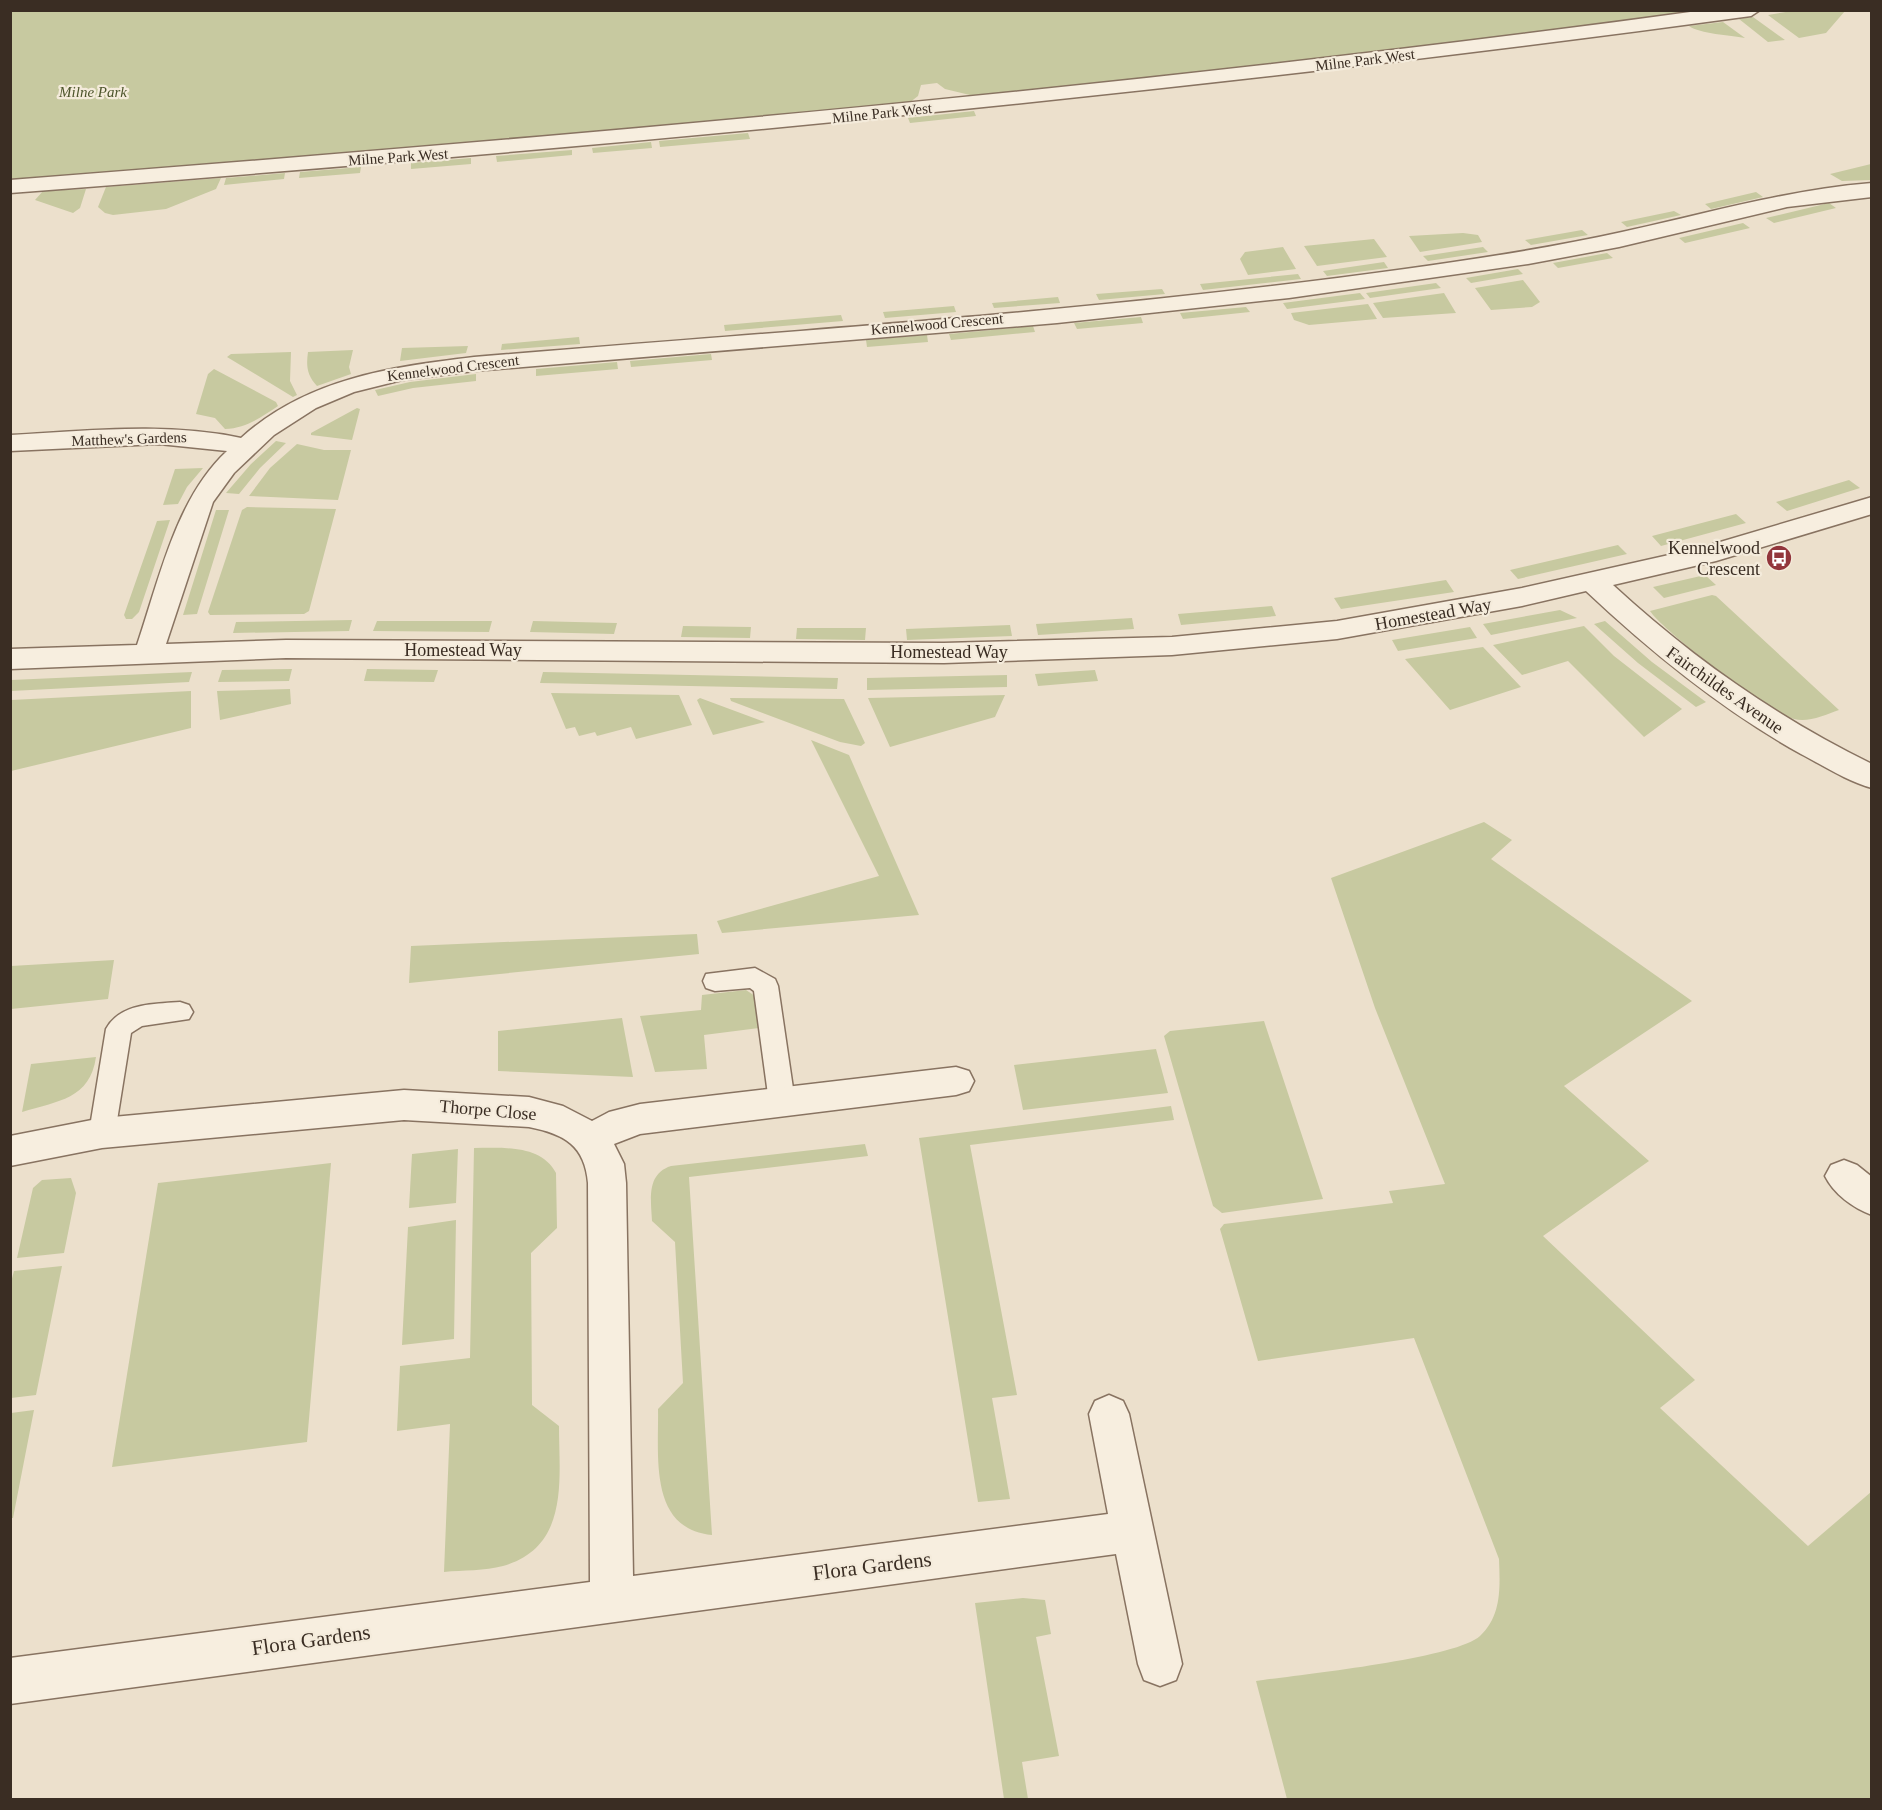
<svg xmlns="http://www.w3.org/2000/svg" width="1882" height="1810" viewBox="0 0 1882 1810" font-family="'Times New Roman',serif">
  <rect width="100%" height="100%" fill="#ece0cc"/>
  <path fill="#c7c9a0" d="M1798,10h47v1l-19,22 -27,5 -31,-23z
    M11,11h1697l-495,60 -239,25 -29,-7 -8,-6 -16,2 -3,11 -9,7 -300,30 -598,47z
    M1753,17l32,23 -17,2 -29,-23z
    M1723,22l22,16c-15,-3 -45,-4 -56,-12z
    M974,111l2,5 -66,7 -2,-5z
    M748,133l2,6 -90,8 -1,-6z
    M651,142l1,6 -59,5 -1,-5z
    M572,150v5l-75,7 -1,-6z
    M471,158v6l-60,5v-6z
    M1871,164v16l-29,1 -12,-7z
    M361,167l-1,6 -61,5 1,-6z
    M285,173l-1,6 -60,6 2,-7z
    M221,178l-5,11 -50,20 -53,6 -8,-2 -7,-6 8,-20z
    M86,189l-6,19 -7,5 -38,-13 8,-9z
    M1756,192l7,5 -52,12 -6,-5z
    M1829,203l7,5 -62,15 -8,-5z
    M1674,211l7,4 -54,12 -6,-5z
    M1743,223l7,5 -65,15 -6,-5z
    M1582,230l6,5 -57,10 -6,-5z
    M1463,233l15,2 4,7 -62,10 -11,-16z
    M1374,239l13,18 -70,9 -13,-20z
    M1283,247l13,22 -48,6 -8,-16 5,-7z
    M1483,247l5,5 -60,9 -5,-5z
    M1607,253l6,5 -55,10 -5,-5z
    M1384,262l4,6 -61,8 -4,-5z
    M1518,269l5,5 -52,9 -5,-5z
    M1298,274l3,5 -98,11 -3,-6z
    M1523,280l17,22 -8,5 -41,3 -16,-22z
    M1436,283l5,5 -71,10 -4,-5z
    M1162,289l3,5 -66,6 -3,-6z
    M1360,293l5,6 -78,10 -4,-6z
    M1444,293l12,20 -73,5 -10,-15z
    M1058,297l2,6 -66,5 -2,-5z
    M1368,304l9,15 -68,6 -15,-5 -3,-7z
    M954,306l2,6 -71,6 -2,-6z
    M1246,307l4,5 -67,7 -3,-6z
    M841,315l2,6 -118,10 -1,-6z
    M1141,317l2,6 -66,6 -3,-6z
    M1033,326l2,6 -84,8 -2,-6z
    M927,335l1,7 -61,5 -1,-7z
    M579,337l1,7 -79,6 1,-6z
    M468,346l-2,7 -66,8 2,-13z
    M353,350l-4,17 2,7 -34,12c-10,-11 -11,-20 -9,-34z
    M291,352l-1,29 7,14 -4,2 -66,-40 4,-3z
    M711,354l1,6 -81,7 -1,-6z
    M617,362l1,7 -82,7v-7z
    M214,369l62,33 2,4c-18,12 -32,22 -53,23l-10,-11 -19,-4 12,-40z
    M476,374v7l-63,7 -35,8 -3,-6 35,-8z
    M357,408l3,1 -8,31 -41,-5v-2z
    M276,441l10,2 -26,25 -21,26 -13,-1 25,-29z
    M297,444l27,6h27l-13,50 -89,-4 21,-28z
    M203,468l-16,19 -9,17 -15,1 12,-36z
    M1849,480l11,8 -73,23 -11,-9z
    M247,507l89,2 -27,102 -5,3 -94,1 -2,-3 34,-102z
    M216,510h13l-32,104 -14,1z
    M1736,514l10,9 -85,23 -9,-10z
    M170,520l-31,92 -7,7h-6l-2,-4 33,-94z
    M1618,545l9,9 -109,25 -8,-9z
    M1705,575l11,10 -52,13 -11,-11z
    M1446,580l8,12 -113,17 -7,-11z
    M1712,595l4,1 123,114c-14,5 -31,13 -45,9 -24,-6 -130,-87 -144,-108z
    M1272,606l4,10 -95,9 -3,-11z
    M1560,610l17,8 -86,17 -8,-11z
    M1132,618l2,11 -96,6 -2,-11z
    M352,620l-3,11 -116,2 3,-11z
    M377,621h115l-3,11 -116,-1z
    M533,621l84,2 -3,11 -84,-2z
    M1605,621l47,41 54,40 -10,5 -58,-44 -44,-39z
    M1010,625l2,11 -105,4 -1,-11z
    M683,626l68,1 -1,11 -69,-1z
    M1584,626l30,30 68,53 -38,28 -76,-76 -46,14 -29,-30z
    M1470,627l7,11 -79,13 -6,-11z
    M797,628h69l-1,12 -69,-1z
    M1483,647l38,40 -71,23 -45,-51z
    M292,669l-3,12 -71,1 4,-12z
    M367,669l71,1 -4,12 -70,-1z
    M1095,670l3,11 -60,5 -3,-12z
    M192,672l-3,10 -178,9v-11z
    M543,672l295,6 -1,11 -297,-6z
    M1007,675v12l-140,3v-12z
    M290,689l1,15 -71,16 -3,-29z
    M191,691v37l-180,43v-71z
    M551,693l128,2 13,30 -56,14 -5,-12 -34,9 -2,-4 -16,4 -4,-9 -9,2z
    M1005,695l-10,22 -105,30 -22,-49z
    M700,698l65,24 -52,13 -16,-35z
    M730,698l114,1 21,44 -4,3 -21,-4 -109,-41z
    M811,740l38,15 70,160 -197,18 -5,-12 162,-45z
    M1484,822l28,18 -21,19 201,142 -128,85 85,75 -106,75 152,144 -35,28 148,138 63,-54v307h-584l-31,-118c41,-6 199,-22 224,-45 22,-21 20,-49 19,-77l-85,-221 -156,23 -38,-132 4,-5 169,-21 -4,-12 56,-7 -70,-176 -44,-130z
    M697,934l2,20 -290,29 2,-37z
    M114,960l-6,39 -97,10v-43z
    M746,990l9,6 4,32 -55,7 3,34 -52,3 -15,-56 61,-6 1,-15z
    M622,1018l11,59 -135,-6v-40z
    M1264,1021l59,178 -101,14 -9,-7 -49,-170 6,-5z
    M1156,1049l12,44 -145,17 -9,-45z
    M96,1057c-6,42 -38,44 -74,55l9,-48z
    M1171,1106l3,14 -204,25 47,250 -25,3 18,101 -32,3 -59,-364z
    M865,1144l3,12 -179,21 23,358c-64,-6 -53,-80 -54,-126l25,-26 -8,-141 -23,-21c-1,-21 -6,-47 19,-55z
    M474,1148c28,0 67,-4 82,25l1,55 -26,25 1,152 27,21c0,53 11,121 -56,140 -18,5 -40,4 -59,6l6,-148 -53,7 3,-65 70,-8z
    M458,1149l-2,54 -47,5 3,-54z
    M331,1163l-24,279 -195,25 46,-284z
    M71,1178l5,15 -12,60 -47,5 16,-70 9,-8z
    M456,1220l-2,119 -52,6 6,-118z
    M62,1266l-26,129 -25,3 -1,-112 4,-15z
    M34,1410l-21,108h-2v-105z
    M1023,1598l22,2 6,34 -15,3 23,119 -37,6 6,37h-24l-29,-196z"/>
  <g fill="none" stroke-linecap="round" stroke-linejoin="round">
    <g stroke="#887361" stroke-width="3">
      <path id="service" d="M755,968l20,11 3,7 17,116 -4,8 -9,3 -9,-3 -4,-8 -15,-111 -4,-3 -35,3 -9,-3 -3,-7 3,-7z
        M180,1002l9,3 4,7 -4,7 -47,7 -11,7 -16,100 -4,8 -9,3 -9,-3 -4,-8 17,-104c14,-26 48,-25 74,-27z"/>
    </g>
    <g stroke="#887361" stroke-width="3">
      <path id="minor" d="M1705,10h55l-9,6c-578,79 -1159,132 -1741,177v-13c567,-44 1132,-93 1695,-170z
        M1872,183v14l-85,10 -168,40 -91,17 -239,34 -232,25 -583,48 -72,9 -48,12 -38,16 -42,27 -40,38 -21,29 -47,142 120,-4 658,3 228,-6 165,-16 185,-33 178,-40 172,-51v17l-156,47 -103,24c78,72 163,132 259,179v24c-25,-7 -48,-22 -71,-34 -79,-44 -149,-101 -215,-163l-64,15 -185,33 -165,16 -228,8 -658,-5 -276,11v-20l127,-4c22,-65 39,-147 90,-194l-68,-7 -149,7v-16c78,-4 155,-13 231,3 65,-59 149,-71 233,-81 311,-26 622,-45 931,-88 72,-10 145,-21 217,-37 83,-18 164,-42 250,-49z
        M956,1067l13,4 5,10 -5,10 -13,4 -316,39 -26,10 10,20 2,19 7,393 475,-62 -19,-100 6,-13 14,-6 14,6 6,13 53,250 -6,16 -16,6 -16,-6 -6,-16 -22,-110 -1106,150v-46l580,-76 -2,-399c-3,-37 -23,-49 -59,-56l-125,-7 -302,28 -92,18v-30l92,-18 302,-28 125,7 34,9 29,15 17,-9 31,-8z
        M1844,1160l13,5 15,12v38c-19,-7 -38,-21 -47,-39l6,-11z"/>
    </g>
    <use href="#service" fill="#f7eedf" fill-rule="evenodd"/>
    <use href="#minor" fill="#f7eedf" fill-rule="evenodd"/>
  </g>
  <defs>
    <g id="bus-disc" transform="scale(1.35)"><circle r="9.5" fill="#92363c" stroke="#f4ebdb"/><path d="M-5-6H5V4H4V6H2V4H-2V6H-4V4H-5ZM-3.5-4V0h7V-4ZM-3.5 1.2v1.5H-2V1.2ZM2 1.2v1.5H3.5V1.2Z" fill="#fff"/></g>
  </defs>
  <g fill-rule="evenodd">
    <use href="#bus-disc" x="1779" y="558"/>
  </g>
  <g text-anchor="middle" stroke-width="4.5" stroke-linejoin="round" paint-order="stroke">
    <g font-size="15" fill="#3a2d23" stroke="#f4ebdb">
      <text transform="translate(1365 60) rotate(-7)" y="5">Milne Park West</text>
      <text transform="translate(882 113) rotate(-6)" y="5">Milne Park West</text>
      <text transform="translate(398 157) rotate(-4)" y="5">Milne Park West</text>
      <text transform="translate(937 324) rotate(-5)" y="5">Kennelwood Crescent</text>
      <text transform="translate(453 368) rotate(-7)" y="5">Kennelwood Crescent</text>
      <text transform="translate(129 439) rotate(-2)" y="5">Matthew's Gardens</text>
    </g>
    <g font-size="15" font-style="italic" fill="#4c542b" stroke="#f4ebdb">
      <text x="93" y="97">Milne Park</text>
    </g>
    <g font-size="18" fill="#3a2d23" stroke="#f4ebdb" text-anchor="end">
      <text x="1760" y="554">Kennelwood<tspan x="1760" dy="21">Crescent</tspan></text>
    </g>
    <g font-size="18" fill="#3a2d23" stroke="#f4ebdb">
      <text transform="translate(1433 614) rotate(-10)" y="6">Homestead Way</text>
      <text x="463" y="656">Homestead Way</text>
      <text x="949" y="658">Homestead Way</text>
      <text transform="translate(1725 690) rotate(35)" y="6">Fairchildes Avenue</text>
      <text transform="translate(488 1110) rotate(5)" y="6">Thorpe Close</text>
    </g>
    <g font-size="21" fill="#3a2d23" stroke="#f4ebdb">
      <text transform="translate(872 1566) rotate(-7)" y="7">Flora Gardens</text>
      <text transform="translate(311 1640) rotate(-8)" y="7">Flora Gardens</text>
    </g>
  </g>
  <rect width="1882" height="1810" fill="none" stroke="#3a2d23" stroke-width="24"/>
</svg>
